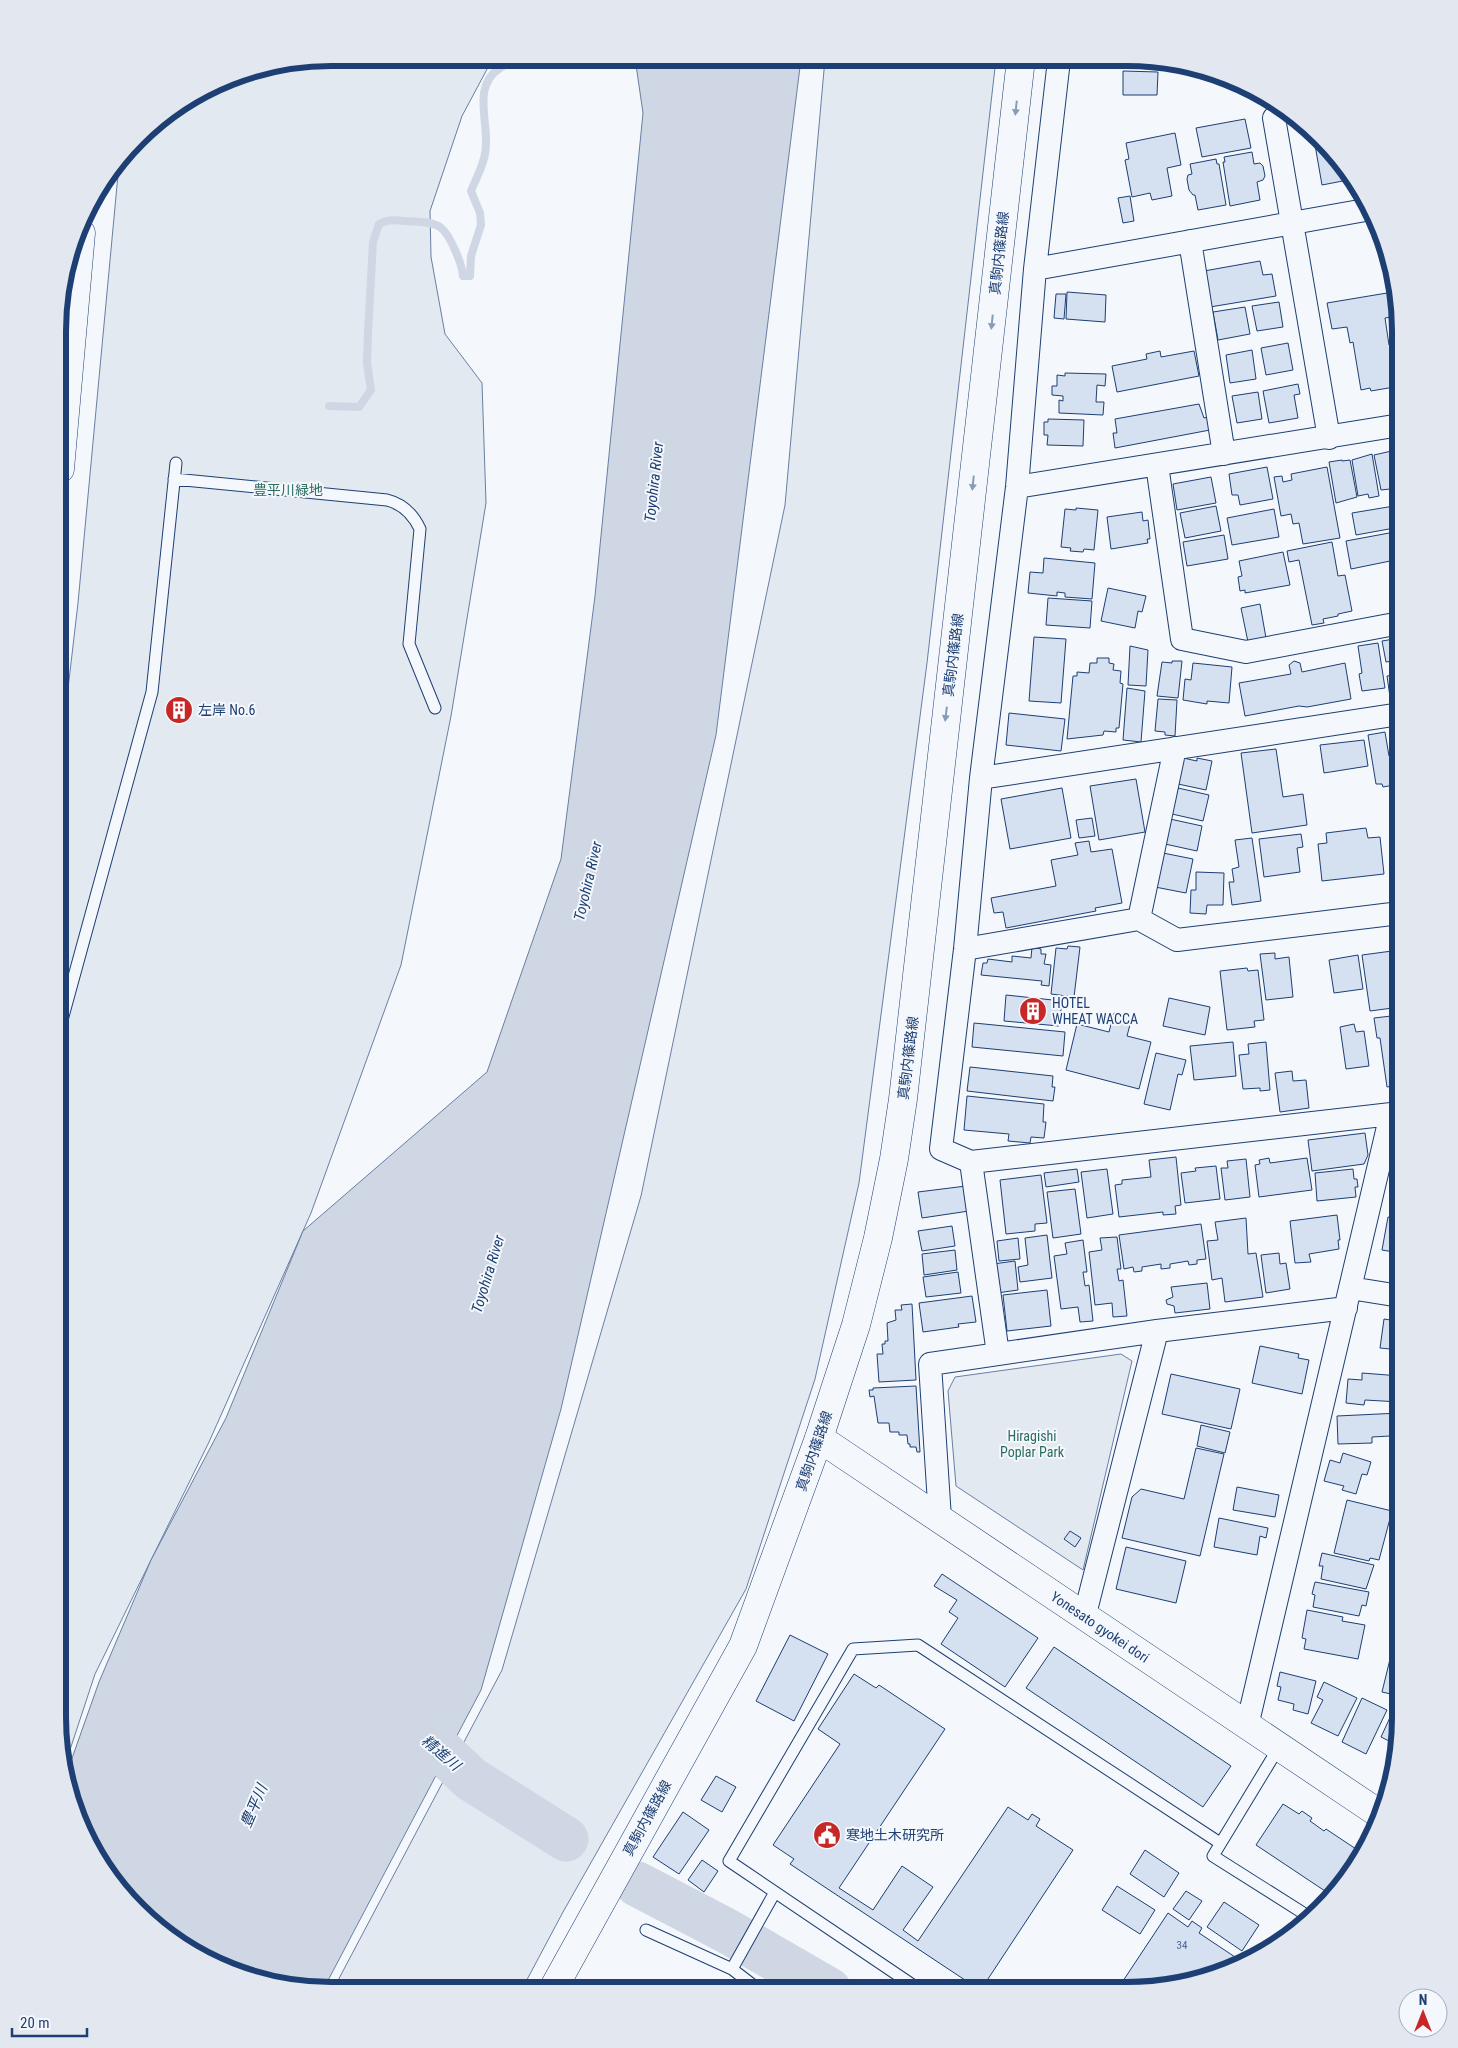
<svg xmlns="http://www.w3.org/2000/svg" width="1458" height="2048" viewBox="0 0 1458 2048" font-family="'Roboto Condensed','Noto Sans JP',sans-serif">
  <rect width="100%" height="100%" fill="#f4f7fb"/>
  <path fill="#e3e9f0" stroke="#687fa3" d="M331,58h162l-31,58 -32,95 1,46 14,77 37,49 4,120 -35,213 -50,249 -90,248 -102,229 -114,232 -32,97 -5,-54 1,-951 19,-163 41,-439 32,-39 92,-53z
    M825,59h171l-69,604 -68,520 -44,196 -69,210 -183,323 -41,77 -188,-1 168,-318 139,-474 144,-691z
    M1121,1354l11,7 -49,209 -127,-84 -8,-95 7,-14z"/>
  <path fill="#cfd7e4" stroke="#687fa3" d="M635,58l166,1 -85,676 -155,674 -80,281 -157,298h-28l-69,-18 -48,-26 -54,-47 -39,-59 -21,-60 34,-96 52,-122 75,-142 77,-187 184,-159 74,-213 34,-263 48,-483z"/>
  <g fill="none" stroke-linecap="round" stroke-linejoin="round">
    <path stroke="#cfd7e4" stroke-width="8" d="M329,406l30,1 12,-17 -4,-27 1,-31 5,-90 6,-18c9,-5 17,-4 27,-3 11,1 25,0 34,6 10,7 22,37 23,49h7l1,-20 10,-31 -1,-12 -9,-22c5,-12 12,-25 14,-37 6,-29 -15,-67 15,-86 11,-7 17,-8 30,-7v-3"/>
    <path stroke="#cfd7e4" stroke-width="45" d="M398,1719l38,27 35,33 95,60
      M637,1884l90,47 102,59"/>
  </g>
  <path fill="#d5e0f0" stroke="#1d3f73" d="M1123,71l35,1 -1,23h-34z
    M1245,119l6,29 -49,9 -6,-29z
    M1175,133l6,32 -14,3 5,28 -20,4 -2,-7 -18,4 -7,-37 4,-1 -3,-16z
    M1323,143l21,21 9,15 -31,6 -7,-40z
    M1252,152l2,12 6,-1 3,3 2,10 -2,4 -6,2 3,18 -30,6 -7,-44h2l-1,-5z
    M1216,159l1,5h2l7,41 -28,5 -3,-15h-2l-4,-5 -2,-11 1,-4 4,-1 -2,-10z
    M1130,196l4,25 -11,2 -5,-25z
    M1260,261l3,14 9,-1 4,22 -66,11 -6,-36z
    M1067,292l39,3 -1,27 -39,-3z
    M1393,292l5,24 -13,2 4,27 11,-2v43l-29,5 -1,-3 -9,2 -8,-48 -3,1 -3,-16 -15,2 -5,-26z
    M1056,294h10l-2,25 -10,-1z
    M1279,302l4,25 -26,4 -5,-25z
    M1245,307l5,27 -32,6 -5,-28z
    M1288,343l5,27 -27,5 -5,-27z
    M1252,350l4,29 -26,4 -4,-28z
    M1160,351l1,6 33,-6 5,25 -82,16 -5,-26 35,-7 -1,-5z
    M1065,373l41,1 -1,12 -8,-1 -1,17h8l-1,13 -44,-2v-13l4,1v-5l-11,-1v-9h5v-11l8,1z
    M1298,384l2,10 -6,1 4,23 -29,5 -6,-32z
    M1258,392l4,27 -25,4 -5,-27z
    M1199,404l5,14 4,-1 2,13 -95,18 -2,-15h4l-2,-14z
    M1048,419l36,1 -1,26 -36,-1 1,-10h-4v-13h4z
    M1396,450l4,26v15l-9,2 -1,-4 -9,1 -7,-35z
    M1372,454l7,42 -10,2 -1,-4 -10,2 -6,-36z
    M1342,460v1l8,-1 7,37 -21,6 -7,-41z
    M1267,467l6,32 -33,6 -2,-10h-6l-3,-21z
    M1327,467l13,71 -37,6 -4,-21 -6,1 -2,-10 -10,2 -7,-39 8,-1 1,6 9,-2 -1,-6z
    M1211,477l5,26 -39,7 -4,-26z
    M1400,505v22l-44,8 -4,-22z
    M1216,506l5,25 -36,7 -5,-25z
    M1076,508l22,2 -4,40 -10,-1 -1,3 -13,-1 1,-3 -10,-1 4,-38 11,1z
    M1274,509l5,28 -47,8 -5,-27z
    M1142,512l1,9 5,-1 2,19h-3l1,4 -37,6 -4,-32z
    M1400,531v28l-49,10 -5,-28z
    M1224,535l4,24 -41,7 -4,-24z
    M1332,542l6,34 7,-1 7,36 -14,3v2l-15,3 1,4 -12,2 -13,-65 -10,2 -2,-11z
    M1283,552l7,33 -45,8v-3l-5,1 -2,-14 4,-1 -3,-15z
    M1044,558l51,5 -3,36 -27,-2v-4l-8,-1v4l-29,-3 2,-21 13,1z
    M1108,588l38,8 -4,16 -4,-1 -3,17 -34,-7z
    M1048,598l44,3 -2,27 -44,-3z
    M1260,604l6,34 -18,4 -7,-34z
    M1034,637l32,2 -5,64 -32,-2z
    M1400,638v27l-1,-5 -13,2 -4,-21z
    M1378,643l7,45 -23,3 -3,-17 3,-1 -4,-27z
    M1130,646l18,4 -2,36 -18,-1z
    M1097,658h12v5l5,1 -1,6 8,1 -1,12 3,1 -4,44h-3v4l-12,-1 -1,4 -36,4 6,-63h4v-4l12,1 1,-10h7z
    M1172,661h10l-4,37 -21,-2 5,-34 10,1z
    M1294,661l6,2 2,9 43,-9 6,36 -44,8 -8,-1 -54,10 -6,-33 52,-9 -2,-9z
    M1193,663l39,4 -3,36 -22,-2v3l-24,-4 2,-21 6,1z
    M1400,674v22l-10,1 -3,-21z
    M1127,688l18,3 -4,51 -18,-2z
    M1158,699l19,1 -2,36 -10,-1v-3l-10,-1z
    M173,704l12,1 -1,11 -12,-2z
    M1009,713l56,6 -4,32 -55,-6z
    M1385,732l4,24 11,-2v7h-2l2,19 -7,2 1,3 -11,2 -1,-3h-6l-8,-49z
    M1364,740l4,26 -44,7 -4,-28z
    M1276,749l7,48 20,-3 4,31 -55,8 -11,-80z
    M1183,758l14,3v-3l15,3 -6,29 -28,-6z
    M1136,779l9,53 -46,8 -9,-54z
    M1062,788l9,50 -61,11 -9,-50z
    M1178,788l31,7 -6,26 -31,-7z
    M1092,818l3,18 -16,2 -3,-18z
    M1170,819l32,7 -5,25 -32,-7z
    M1366,828l2,10 12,-1 4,37 -62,7 -4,-37 9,-1 -1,-10z
    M1301,834l2,13 -6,1 3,24 -36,5 -5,-38z
    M1252,838l9,63 -29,4 -3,-23h5l-2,-13 7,-2 -4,-27z
    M1089,841l2,11 21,-3 10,54 -27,5 1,3 -90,17 -3,-16 -9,1 -3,-15 65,-12 -5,-26 27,-5 -3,-12z
    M1163,853l30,6 -7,34 -31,-6z
    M1196,872l28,1 -1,32h-16l-1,9 -16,-1 1,-23h5z
    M1068,946l12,1 -6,50 -23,-3 5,-46 11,1z
    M1032,947l9,2v5h5l-2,10 7,1 -2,21 -8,-1 1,-4 -61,-6 2,-12h4l1,-4 24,3v-6l19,2z
    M1392,951l8,56 -30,4 -8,-56z
    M1275,953v6l14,-2 4,40 -27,3 -6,-46z
    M1358,955l5,34 -29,4 -5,-33z
    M1247,968l1,3 10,-1 6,50 -10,1 1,6 -28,3 -7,-59z
    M1006,995l56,6 -3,25 -55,-5z
    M1169,998l41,9 -5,28 -42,-9z
    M1114,1013l18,4 -5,19 24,6 -12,47 -73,-19 11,-46 32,8z
    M1400,1015v70l-13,2 -7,-49h-3l-3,-20z
    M974,1023l91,9 -2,24 -91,-9z
    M1354,1024l2,8 8,-1 5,35 -23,3 -6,-42z
    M1233,1042l3,34 -42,4 -4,-34z
    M1266,1042l4,48 -10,1v-3l-17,1 -4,-34 10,-1 -1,-10z
    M1156,1053l30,7 -4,15 -4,-1 -8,36 -26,-6z
    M970,1067l83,9 -1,11h3l-2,14 -86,-10z
    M1292,1071l1,10 13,-1 3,28 -29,4 -5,-39z
    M967,1096l77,8 -1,18h3l-2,16 -13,-1 -1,6 -22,-2 1,-7 -45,-4z
    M1365,1133l3,22 -4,9 -52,7 -4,-31z
    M1176,1157l5,48 -6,1 1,8 -13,1v-3l-44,5 -4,-32 7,-1v-4l29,-3 -2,-17z
    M1269,1158l1,5 37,-5 5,32 -53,7 -4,-32 5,-1 -1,-4z
    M1246,1159l4,38 -25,3 -4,-32h7l-1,-7z
    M1216,1166l4,33 -35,4 -4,-30 15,-2 -1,-3z
    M1077,1169l2,13 -33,5 -2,-14z
    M1107,1169l6,45 -26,4 -6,-46z
    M1353,1169l1,10h3l1,8h-3l1,10 -39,4 -2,-28z
    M1041,1175l6,48 -12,1v7l-29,3 -6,-54z
    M966,1186l3,25 -47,7 -4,-26z
    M1075,1189l6,45 -28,4 -6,-46z
    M1337,1215l3,25h-2l1,9 -30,5 2,8 -16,1 -5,-42z
    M1388,1217l12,2v34l-18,-3z
    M1246,1218l2,36 8,-1 7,44 -38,5 -3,-24 -10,2 -5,-39 11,-1 -3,-18z
    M1201,1224l5,35 -9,1v4l-8,1 -1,-4 -18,3v4l-9,1v-5l-19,3v4l-8,1 -1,-5 -9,2 -5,-34z
    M952,1226l3,20 -33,5 -4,-20z
    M1047,1235l5,43 -32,4 -2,-15 10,-2 -3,-27z
    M1117,1237l4,32h-4l2,12 4,-1 4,36 -14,1 -1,-14 -17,2 -6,-53 13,-2 -2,-12z
    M1018,1238l2,21 -21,2 -2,-20z
    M1083,1240l4,32h-4l2,14 4,-1 4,36 -13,1 -2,-15 -17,2 -7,-53 13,-2 -2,-11z
    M955,1250l2,20 -33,5 -2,-21z
    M1279,1253l1,11 6,-1 4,26 -24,4 -5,-38z
    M1015,1261l3,29 -21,3 -4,-29z
    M958,1272l3,21 -35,4 -3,-20z
    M1207,1283l3,26 -35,4 -1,-7 -7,-2 -1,-4 7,-3 -2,-10z
    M1047,1290l4,36 -44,5 -4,-36z
    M972,1296l4,26 -18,2 1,3 -36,5 -4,-29z
    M912,1304l4,76 -37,2 -2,-28h6l-1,-10h3v-3h3l-1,-18 9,-3 -1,-10h7l-1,-5z
    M1397,1313l3,1v36l-20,-2 4,-29 13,2z
    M1260,1346l39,8 -1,4 11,2 -7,34 -50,-11z
    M1362,1373l38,3v26l-35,-2 -1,5 -18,-2 2,-24 14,1z
    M1171,1374l69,15 -9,40 -69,-15z
    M916,1386l4,66h-3l-1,-5h-6v-3h-2l-1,-9h-8v-3h-9l-1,-9h-11l-4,-27 -4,1 -1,-7h4v-2z
    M1400,1413v29h-10v-6l-18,1v6l-34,1 -1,-28z
    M1201,1425l29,7 -5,21 -28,-7z
    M1196,1448l28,6 -24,102 -78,-18 10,-41 9,-8 43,10z
    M1343,1453l28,9 -4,13 -5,-1 -6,20 -14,-4 2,-4 -20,-5 6,-21 10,3z
    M1237,1487l42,8 -4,22 -42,-7z
    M1347,1500l45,11 -13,49 -9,-2 -1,3 -35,-8z
    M1219,1518l49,10 -2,10 -6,-2 -3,19 -43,-8z
    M1070,1531l11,7 -6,9 -11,-8z
    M1126,1547l60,14 -10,42 -60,-14z
    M1322,1553l52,12 -8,24 -45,-10 2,-13h-4z
    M942,1574l96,64 -33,49 -64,-43 17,-26 -9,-6 8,-12 -23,-14z
    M1315,1582l54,10 -3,14 -4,-1 -3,11 -46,-9 2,-12 -3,-1z
    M1400,1588v23l-5,-1z
    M1307,1610l36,7 -1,4 23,4 -7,34 -54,-10 2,-10 -4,-1z
    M790,1635l38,19 -34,67 -38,-20z
    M1054,1647l177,119 -28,41 -177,-119z
    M1391,1655l9,2v39l-18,-4z
    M1280,1672l36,9 -8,33 -15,-4 1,-6 -16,-4 3,-13 -4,-1z
    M854,1674l22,14 3,-3 66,44 -106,159 34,22 29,-44 31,21 -30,43 15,11 90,-134 20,13 4,-6 8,5 -4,7 37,24 -89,135 8,5h-12l-190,-126 4,-5 -21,-14 67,-101 -22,-15z
    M1324,1682l33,16 -19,38 -27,-13 12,-23 -6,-3z
    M1362,1698l25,12 -21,44 -24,-12z
    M1393,1711l7,3v21l-4,17 -4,-2 3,-6 -14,-7z
    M716,1776l20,11 -14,25 -21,-12z
    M1283,1804l16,10 3,-3 10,7 -2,3 14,10 2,-2 36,24 -8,16 -23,26 -75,-50z
    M683,1812l26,18 -30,44 -26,-17z
    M1145,1850l34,23 -15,24 -34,-23z
    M702,1860l16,11 -14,21 -16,-12z
    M1117,1886l38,24 -15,24 -38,-24z
    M1186,1891l16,10 -13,19 -16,-11z
    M1224,1902l35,23 -17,26 -35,-24z
    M1168,1913l20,14 4,-6 10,7 -3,5 36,24 -9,13 -29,11 -80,9z
    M720,1983l11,6h-15z"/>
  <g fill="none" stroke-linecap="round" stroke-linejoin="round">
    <g stroke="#1d3f73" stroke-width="13">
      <path id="lane" d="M174,479l213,21c16,4 26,14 33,29l-11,115 26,64
        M59,1031l93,-339 24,-229
        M1279,1747l-66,109 98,62
        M646,1930l86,39 43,-77
        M732,1969l26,20
        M920,1990l-191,-129 124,-212 65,-4 302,198"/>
    </g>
    <g stroke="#1d3f73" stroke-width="24">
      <path id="street" d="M1059,60l-24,209 -18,218 -36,291 -16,171 -24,200 30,13 429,-49
        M1274,118l55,320
        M1190,241l34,213
        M1035,269l336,-60
        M1157,465l25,174 64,13 154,-29
        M1017,487l383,-62
        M981,778l419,-64
        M1139,919l36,-171
        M965,949l174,-30 38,21 223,-27
        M971,1162l27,192
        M1350,1288l50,8
        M940,1519l-10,-155 227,-33 189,-23
        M1084,1618l73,-287
        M1247,1726l144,-612"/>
    </g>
    <g stroke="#1d3f73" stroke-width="29">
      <path id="secondary" d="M819,1438l562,377"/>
    </g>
    <g stroke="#1d3f73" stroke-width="29">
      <path id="primary" d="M60,469l21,-236
        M553,1989l190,-343 76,-208 37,-113 22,-87 16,-79 9,-60 118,-1040"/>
    </g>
    <use href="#lane" stroke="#f4f7fb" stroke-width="11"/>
    <use href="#street" stroke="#f4f7fb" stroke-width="22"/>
    <use href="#secondary" stroke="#f4f7fb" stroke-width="28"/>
    <use href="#primary" stroke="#f4f7fb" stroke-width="28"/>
  </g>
  <defs><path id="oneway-solid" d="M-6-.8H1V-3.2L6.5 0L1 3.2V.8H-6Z" transform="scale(1.25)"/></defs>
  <g fill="#889bb7">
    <use href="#oneway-solid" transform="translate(1016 108) rotate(96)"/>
    <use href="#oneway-solid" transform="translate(992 322) rotate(96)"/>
    <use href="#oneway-solid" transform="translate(973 483) rotate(96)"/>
    <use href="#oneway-solid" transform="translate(946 714) rotate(97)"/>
  </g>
  <defs>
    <g id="building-disc" transform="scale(1.4375)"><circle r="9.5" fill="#c62828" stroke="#f4f7fb"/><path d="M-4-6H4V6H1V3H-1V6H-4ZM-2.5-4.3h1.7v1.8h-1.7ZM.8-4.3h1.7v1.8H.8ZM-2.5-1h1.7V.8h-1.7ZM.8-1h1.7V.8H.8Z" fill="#fff"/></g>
    <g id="civic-disc" transform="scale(1.4375)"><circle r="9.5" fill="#c62828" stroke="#f4f7fb"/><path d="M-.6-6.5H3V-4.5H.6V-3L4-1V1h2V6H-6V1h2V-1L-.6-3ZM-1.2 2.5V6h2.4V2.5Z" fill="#fff"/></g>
  </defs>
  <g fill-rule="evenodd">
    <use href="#building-disc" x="179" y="710"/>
    <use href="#building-disc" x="1033" y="1011"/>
    <use href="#civic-disc" x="827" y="1835"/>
  </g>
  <g text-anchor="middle" stroke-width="4" stroke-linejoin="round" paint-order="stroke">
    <g font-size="11" fill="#4b6792">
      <text x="1182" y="1949">34</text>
    </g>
    <g font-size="14" fill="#1d3f73" stroke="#f4f7fb">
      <text transform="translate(999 253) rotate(-84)" y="5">真駒内篠路線</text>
      <text transform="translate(953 655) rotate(-83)" y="5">真駒内篠路線</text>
      <text transform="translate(908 1058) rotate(-83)" y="5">真駒内篠路線</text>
      <text transform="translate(814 1451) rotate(-71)" y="5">真駒内篠路線</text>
      <text transform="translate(1100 1627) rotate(34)" y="5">Yonesato gyokei dori</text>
      <text transform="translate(647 1818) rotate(-61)" y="5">真駒内篠路線</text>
    </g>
    <g font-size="14" fill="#2c6c60" stroke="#f4f7fb">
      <text x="288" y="495">豊平川緑地</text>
      <text x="1032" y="1441">Hiragishi<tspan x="1032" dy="16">Poplar Park</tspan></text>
    </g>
    <g font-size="14" fill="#1d3f73" stroke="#f4f7fb" text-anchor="start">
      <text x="198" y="715">左岸 No.6</text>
      <text x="1052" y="1008">HOTEL<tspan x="1052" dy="16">WHEAT WACCA</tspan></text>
      <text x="846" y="1840">寒地土木研究所</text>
    </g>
    <g font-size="15" font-style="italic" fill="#1d3f73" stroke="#f4f7fb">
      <text transform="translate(654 482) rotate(-84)" y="5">Toyohira River</text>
      <text transform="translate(588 881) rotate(-77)" y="5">Toyohira River</text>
      <text transform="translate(488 1274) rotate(-73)" y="5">Toyohira River</text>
      <text transform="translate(441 1753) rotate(40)" y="5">精進川</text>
      <text transform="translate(254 1806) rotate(-67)" y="5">豊平川</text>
    </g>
  </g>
  <path d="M0 0H1458V2048H0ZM331 66H1127A265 265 0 0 1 1392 331V1717A265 265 0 0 1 1127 1982H331A265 265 0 0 1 66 1717V331A265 265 0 0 1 331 66Z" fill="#e3e8f0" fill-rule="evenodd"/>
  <path fill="none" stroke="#1d3f73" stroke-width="6" d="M331 66H1127A265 265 0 0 1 1392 331V1717A265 265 0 0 1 1127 1982H331A265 265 0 0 1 66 1717V331A265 265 0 0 1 331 66Z"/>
  <g transform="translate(1423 2013)"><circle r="24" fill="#f4f7fb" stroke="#9eadc5"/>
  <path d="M0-4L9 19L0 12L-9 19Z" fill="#c62828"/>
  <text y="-8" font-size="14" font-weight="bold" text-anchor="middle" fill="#1d3f73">N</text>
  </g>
  <path d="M12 2028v8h75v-8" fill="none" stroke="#1d3f73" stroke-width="2.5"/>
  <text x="20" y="2028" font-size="15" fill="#1d3f73" stroke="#f4f7fb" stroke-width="4" paint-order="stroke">20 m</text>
</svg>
